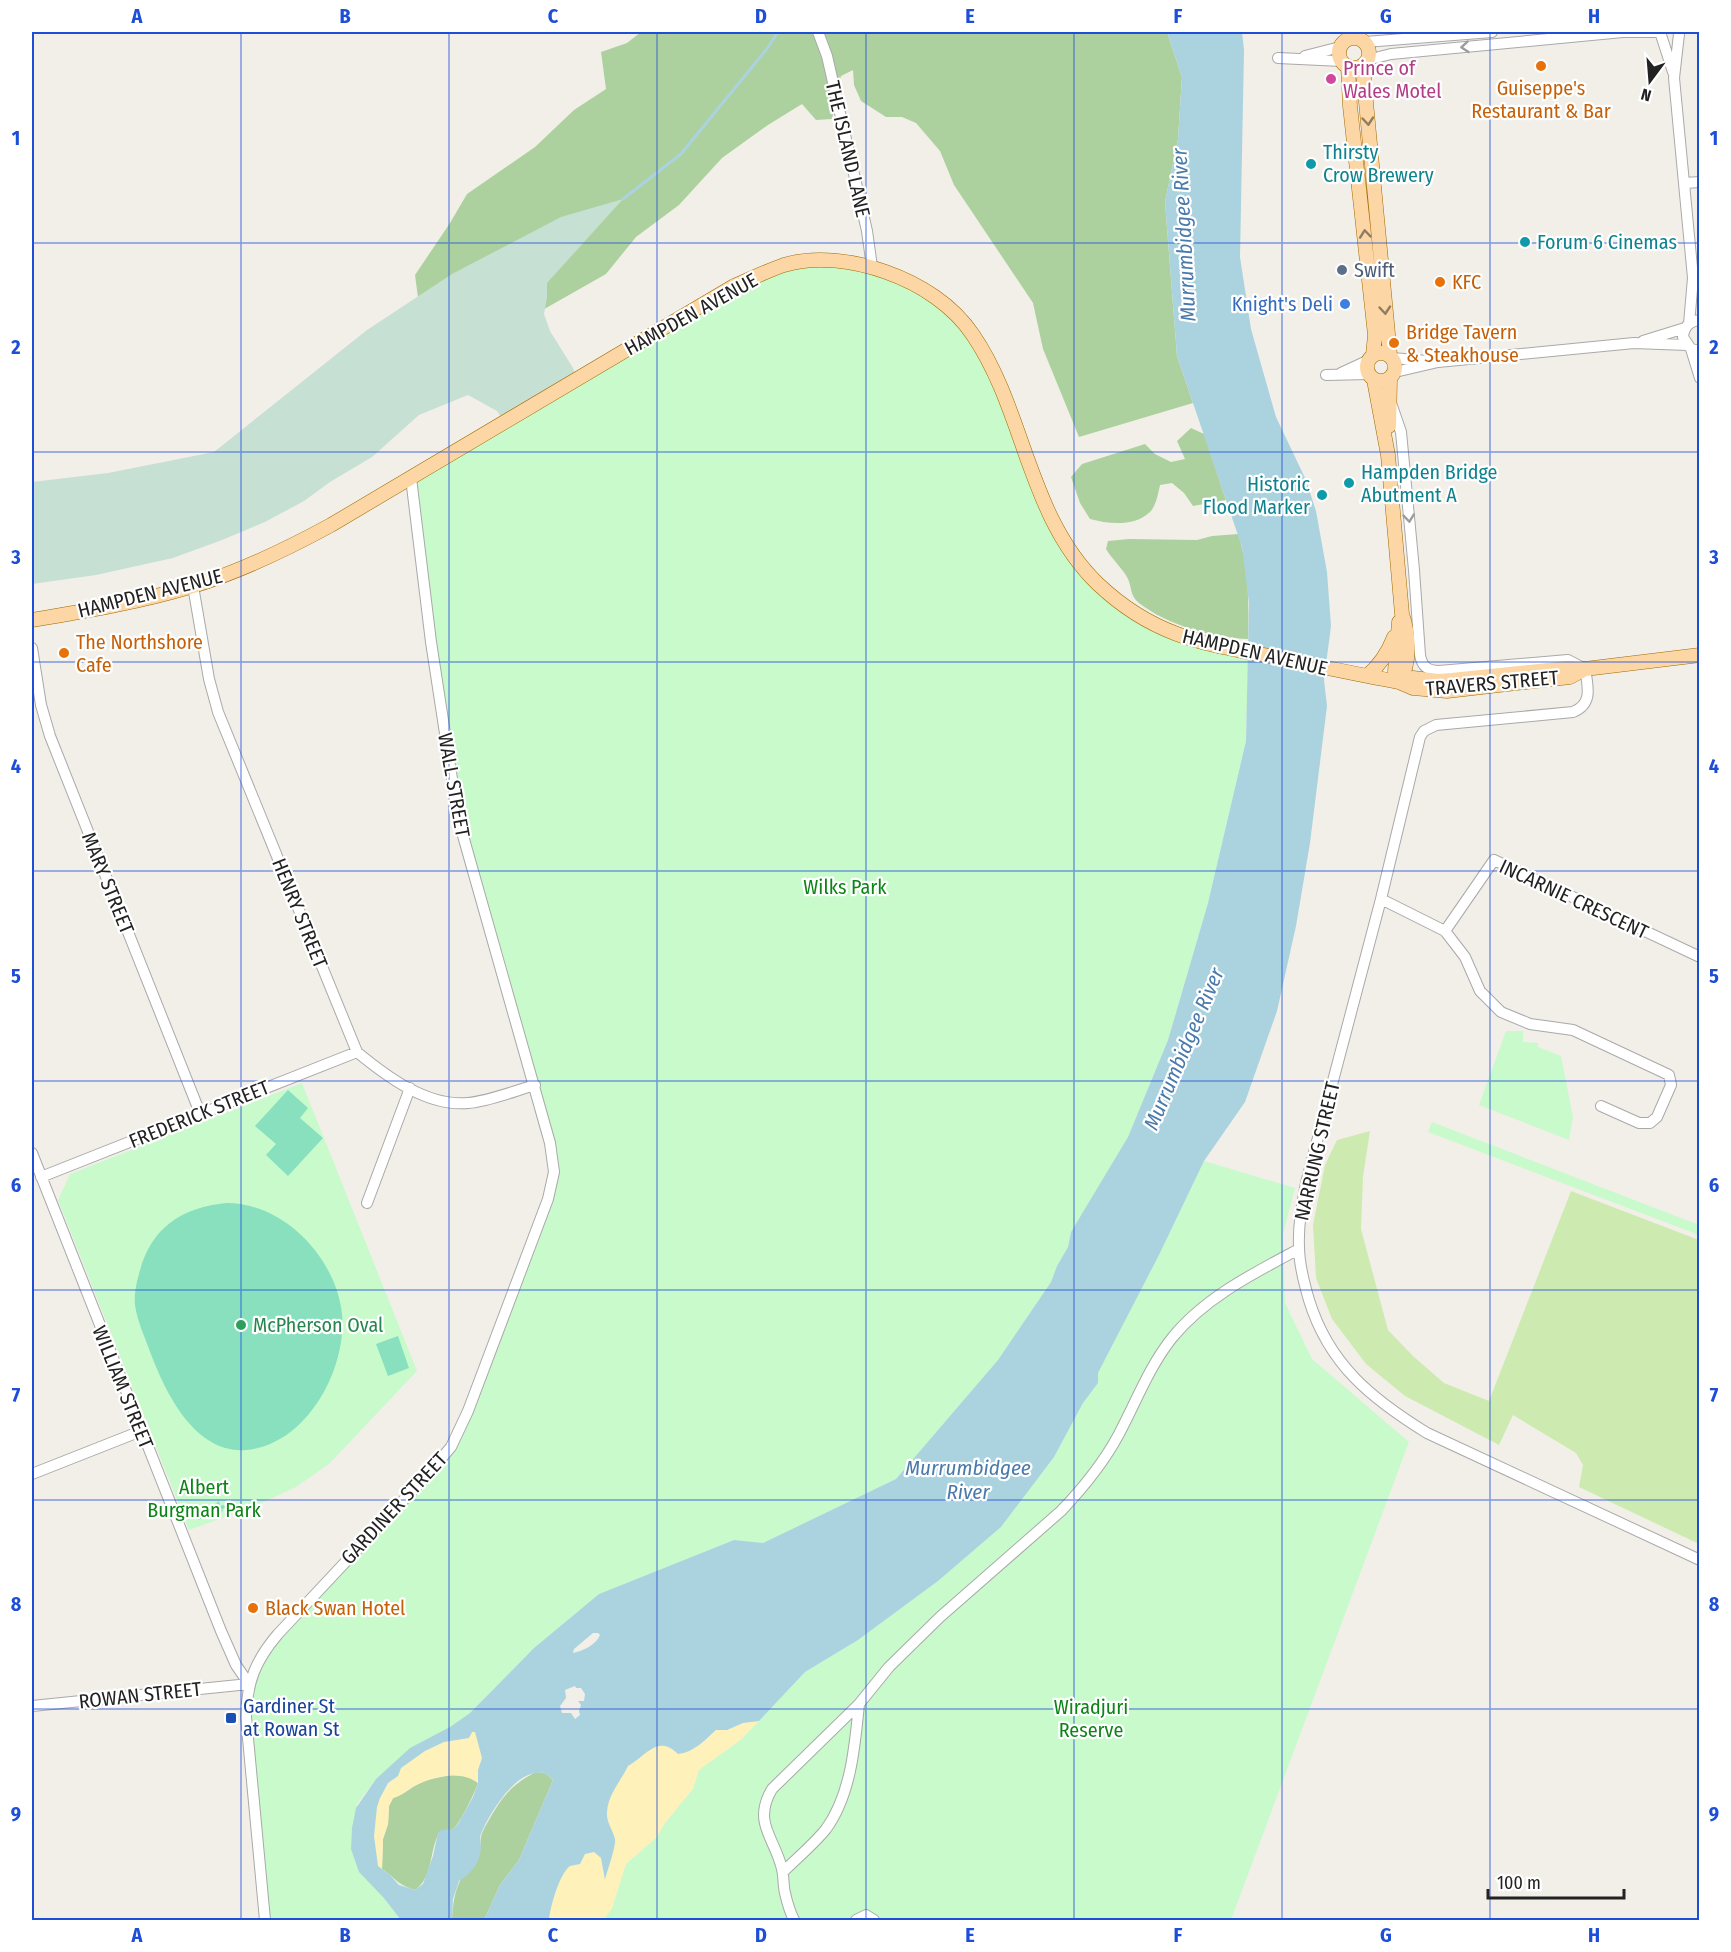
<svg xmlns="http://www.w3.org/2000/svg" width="1731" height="1952" viewBox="0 0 1731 1952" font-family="'Fira Sans Condensed',sans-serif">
  <rect width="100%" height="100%" fill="#f2efe9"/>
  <path fill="#cdebb0" d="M1370,1131l-7,46 -2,52 27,101 25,26 31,27 45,18 82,-210 128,49v304l-120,-57 4,-22 -7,-12 -63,-38 -14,30 -94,-49 -39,-32 -34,-45 -16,-41 -3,-53 12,-60 12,-25z"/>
  <path fill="#add19e" d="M641,32h526l15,45 -4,62 -13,63 12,154 16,47 -114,34 -36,-88 -10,-46 -79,-118 -14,-34 -24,-28 -14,-6h-16l-25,-16 -7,-16 -1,-15 -12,6 -9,43 -16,1 -14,-16 -34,21 -46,33 -43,47 -43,32 -30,37 -74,42 -107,35 -10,-76 35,-52 17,-29 68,-47 39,-37 32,-21 -5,-37 26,-9z
    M1191,428l13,6 22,66 -33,6 -9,-13 -12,-10 -12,2c-2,9 -4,21 -10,27 -16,15 -41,12 -60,7l-10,-16 -9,-26 11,-13 63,-20 10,10 16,8 14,-3 -8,-18z
    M1238,534c11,33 11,70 10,105 -34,-1 -81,-14 -109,-36 -9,-7 -7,-15 -11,-24 -4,-9 -17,-21 -22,-30l2,-8 21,-2 68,1 15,-4z
    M536,1772l9,1 8,7 -34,80 -19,25 -16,35h-32c2,-36 9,-43 29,-72 -2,-13 3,-19 9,-30 13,-22 22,-34 46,-46z
    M452,1775l17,1 9,7c-3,9 -18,41 -25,46 -5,3 -12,-2 -15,6 -9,19 -5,42 -23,55 -19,-6 -18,-11 -33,-21l1,-30 5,-15 1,-18 4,-8c11,-3 19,-12 30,-16 9,-4 19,-5 29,-7z"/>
  <path fill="#c6e0d4" d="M623,199l-76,84v15l-3,16 6,17 23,37 9,23 -59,59 -26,-39 -29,-16 -49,20 -47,42 -42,25 -26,19 -39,21 -43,18 -49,18 -77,17 -64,9v-102l76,-9 106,-21 153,-122 85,-56 109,-57z"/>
  <path fill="#fff1ba" d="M759,1721l-17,18 -43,31 -6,19 -28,34 -8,14 -31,27 -14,45 -6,7v4h-57c1,-12 10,-46 21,-54 3,-1 7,-1 10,-2l5,-10 9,-2 7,6 3,20 11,-38c-8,-17 -11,-34 -2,-51 4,-8 11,-13 15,-23 19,-11 30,-32 50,-12l22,-9 16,-15h11l16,-7z
    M472,1732h3c12,22 3,30 3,51 -17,-13 -45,-7 -64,3 -8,4 -12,10 -21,12l-4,8 -1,18 -5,15 -1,30 -4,-3 -4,-30 3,-29 3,-9 9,-15 9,-7 3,-8 24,-17 19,-9 25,-4z"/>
  <path fill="#c8facc" d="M816,261l86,17 70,54 91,206 65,71 120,48 -2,84 -38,162 -40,137 -40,97 -57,95 -3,15 -11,19 -6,16 -53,78 -102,119 -133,64 -29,-3 -135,54 -65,54 -64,65 -94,66 -19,25 26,93 18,23h-136l-18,-183 8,-71 196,-219 103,-275 -89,-326 -54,-368 302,-181z
    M1506,1031h17v11l15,1v4l23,9 12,61 -4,23 -90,-35z
    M302,1083l115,288 -88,93 -33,23 -41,19 -66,24 -131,-330 12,-26z
    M1432,1122l267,103v10l-271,-103z
    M1204,1161l91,27 -12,46 2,69 27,56 97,83 -178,478h-625v-4l6,-7 14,-45 31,-27 8,-14 28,-34 6,-19 43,-31 63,-67 53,-32 80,-59 63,-54 53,-70 29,-54 15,-20v-10l61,-118z"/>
  <path fill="#88e0be" d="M288,1090l20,18 -8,10 23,20 -35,38 -22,-21 10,-11 -21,-18z
    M227,1203c57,0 109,55 115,111 5,56 -36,131 -96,136 -53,4 -82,-61 -97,-101 -5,-14 -12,-29 -14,-44 -1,-10 1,-21 4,-31 11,-46 43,-67 88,-71z
    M398,1336l11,32 -21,8 -12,-32z
    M219,1501l1,5 4,-1 2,3 -4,1 1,2 -25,9 -3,-7 18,-7z"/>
  <path fill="#aad3df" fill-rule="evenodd" d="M1167,32h75l2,18 -4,207 11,72 25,88 30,63 10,31 11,61 4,54 -7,54 3,26 -17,137 -14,83 -19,85 -32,91 -41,59 -45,94 -61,118v10l-15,20 -29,54 -53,70 -63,54 -80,59 -53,32 -46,49 -16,2 -16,7h-11c-11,10 -23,23 -38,24 -20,-20 -31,1 -50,12 -7,15 -20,28 -21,46 -1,10 6,18 8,27 1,8 -8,32 -10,41l-4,-22 -7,-6 -9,2 -5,10c-3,1 -7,1 -10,2 -11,8 -20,42 -21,54h-65l16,-35 19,-25 34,-80 -8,-7c-3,0 -6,-1 -9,0 -23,2 -47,41 -55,61 -2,5 0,8 0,13 -1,16 -10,27 -22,34l-6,18 -1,21h-51l-18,-23 -24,-25 -8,-23 1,-21 4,-20 20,-29 34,-31 40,-21 20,-14 64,-65 65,-54 135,-54 29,3 133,-64 102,-119 53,-78 6,-16 11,-19 3,-15 57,-95 40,-97 40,-137 38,-162 3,-138 -7,-56 -65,-191 -12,-154 13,-63 4,-62zM593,1633h5l2,2c-4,10 -17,16 -27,18l1,-4zM575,1686l1,2h5l4,6 -1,7h-6l3,4 -2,6 1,4 -5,4 -4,-6h-9l-2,-7 6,-8 -1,-8zM472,1732h3l7,26 -4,12v13l-5,14 -15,27 -5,5 -12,1 -3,3 -5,23 -10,28 -8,6 -16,-5 -9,-10 -12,-9 -4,-30 3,-29 3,-9 8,-15 10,-7 3,-8 24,-17 19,-9 25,-4z"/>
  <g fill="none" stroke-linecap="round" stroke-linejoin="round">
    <path stroke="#aad3df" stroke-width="3" d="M623,199l58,-45 85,-104 12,-18"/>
    <g stroke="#a9a9a9" stroke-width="12">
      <path id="minor" d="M818,32l9,24 40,175 5,36
        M1679,34l-5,44 19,200 -4,46
        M1661,35l12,37
        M1365,42l127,-10
        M1305,56l35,-9
        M1278,58l64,3
        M1367,60l24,-6 232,-22h34
        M1685,183l15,-1
        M1700,320c-11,1 -16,7 -17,17l8,12 9,2
        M1643,341l42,-13
        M1691,349l9,29
        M1392,358l36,3
        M1395,372l43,-10 196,-19 53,2
        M1341,373l26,-12
        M1326,375l42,-1
        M1391,403l10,29 13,138 6,85c2,12 8,16 19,16l129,-11 17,9c3,18 8,35 -12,43l-137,13 -12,6 -4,6 -39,162 -75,284c-4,21 -8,42 -7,64 0,18 5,36 10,53 20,65 63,99 118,133l273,127
        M193,586l16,93 9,33 139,340c29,24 70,55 111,51 22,-2 46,-12 67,-18
        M32,648l9,57 9,31 150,377
        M1381,899l64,32 20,26 15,34 21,21 29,12 43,6 96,45 2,10 -14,32 -7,6h-11l-38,-17
        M1445,931l49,-71 206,97
        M32,1153l189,478 15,34 13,19
        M41,1177l316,-125
        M367,1203l43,-115
        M32,1474l109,-43
        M32,1706l217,-22
        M783,1872c13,-13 32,-29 43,-43 25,-34 29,-84 33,-125
        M265,1920l-19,-203c1,-35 9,-56 32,-83l149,-159 24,-28 17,-36 80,-212 6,-27 -4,-29 -92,-325 -27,-176 -20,-164
        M794,1920c-4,-8 -7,-18 -9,-27 -2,-8 -1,-16 -3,-24 -7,-31 -30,-46 -10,-80l87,-85 30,-37 51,-50 121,-106c22,-23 43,-49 58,-77 17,-32 30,-67 53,-96 32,-40 82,-65 127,-89
        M856,1920l10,-5 8,5"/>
    </g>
    <g stroke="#a06b00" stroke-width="15">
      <path id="major" d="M1339 53a15 15 0 1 1 30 0a15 15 0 1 1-30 0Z
        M1365,63l-1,18 26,274
        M1348,66l2,40 25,229 -2,20
        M1367 367a14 14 0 1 1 28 0a14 14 0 1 1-28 0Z
        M1374,380l14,75 14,159c7,20 9,50 -3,68
        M1389,426l1,-47
        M32,620c54,-9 108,-18 161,-34 49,-15 94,-37 138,-61l403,-239c16,-7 33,-15 50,-21 32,-10 71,-4 102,7 34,12 67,33 87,63 52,76 55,182 125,249 57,54 108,60 181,74 40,8 80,17 120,24l14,6 34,3 123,-14 15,-8
        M1367,676c13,-11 21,-23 27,-39
        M1399,682l14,-4 25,3 14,-1 116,-12 17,1 115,-14
        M1399,682l-4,-11 4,-49"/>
    </g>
    <use href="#minor" stroke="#fff" stroke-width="10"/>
    <use href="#major" stroke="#fcd6a4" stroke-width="14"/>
  </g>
  <defs><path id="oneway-chevron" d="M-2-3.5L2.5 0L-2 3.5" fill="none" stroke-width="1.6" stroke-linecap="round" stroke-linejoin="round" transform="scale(1.5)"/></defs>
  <g stroke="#9c9c9c">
    <use href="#oneway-chevron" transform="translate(1465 47) rotate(175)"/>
    <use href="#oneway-chevron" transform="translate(1409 518) rotate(84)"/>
  </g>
  <g stroke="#8f7c63">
    <use href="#oneway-chevron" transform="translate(1368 121) rotate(85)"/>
    <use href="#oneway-chevron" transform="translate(1365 234) rotate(-96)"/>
    <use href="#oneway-chevron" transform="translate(1385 310) rotate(85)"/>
  </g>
  <path fill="none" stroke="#1d4ed8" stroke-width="1.5" stroke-opacity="0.55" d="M241,32v1888M449,32v1888M657,32v1888M866,32v1888M1074,32v1888M1282,32v1888M1490,32v1888M32,243h1668M32,452h1668M32,662h1668M32,871h1668M32,1081h1668M32,1290h1668M32,1500h1668M32,1709h1668"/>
  <g fill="#e8710a" stroke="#fff" stroke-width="2">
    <circle cx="1541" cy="66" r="6"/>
    <circle cx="1440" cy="282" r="6"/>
    <circle cx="1394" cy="343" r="6"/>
    <circle cx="64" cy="653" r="6"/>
    <circle cx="253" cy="1608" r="6"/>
  </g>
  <circle fill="#d1479c" stroke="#fff" stroke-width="2" cx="1331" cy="79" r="6"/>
  <g fill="#0f9aa8" stroke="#fff" stroke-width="2">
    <circle cx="1311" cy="164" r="6"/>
    <circle cx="1525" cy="242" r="6"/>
    <circle cx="1349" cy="483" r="6"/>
    <circle cx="1322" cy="495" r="6"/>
  </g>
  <circle fill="#5c6f8a" stroke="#fff" stroke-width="2" cx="1342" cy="270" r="6"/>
  <circle fill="#3f7fe0" stroke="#fff" stroke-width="2" cx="1345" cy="304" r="6"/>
  <circle fill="#2e9e5b" stroke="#fff" stroke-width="2" cx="241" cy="1325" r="6"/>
  <rect fill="#1a4fb4" stroke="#fff" stroke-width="2" x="225" y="1712" width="12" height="12" rx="3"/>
  <g text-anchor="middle" stroke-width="4.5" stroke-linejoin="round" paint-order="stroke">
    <g font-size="20" fill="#b23c85" stroke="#fff" text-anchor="start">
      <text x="1343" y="75">Prince of<tspan x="1343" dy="23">Wales Motel</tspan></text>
    </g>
    <g font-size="20" fill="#c56008" stroke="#fff" text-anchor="start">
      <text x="1541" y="95" text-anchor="middle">Guiseppe's<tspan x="1541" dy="23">Restaurant &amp; Bar</tspan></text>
      <text x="1452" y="289">KFC</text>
      <text x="1406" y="339">Bridge Tavern<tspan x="1406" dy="23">&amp; Steakhouse</tspan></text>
      <text x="76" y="649">The Northshore<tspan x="76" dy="23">Cafe</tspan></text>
      <text x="265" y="1615">Black Swan Hotel</text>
    </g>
    <g font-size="20" fill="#222" stroke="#fff">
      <text transform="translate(848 149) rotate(77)" y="7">THE ISLAND LANE</text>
      <text transform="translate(691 314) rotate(-29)" y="7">HAMPDEN AVENUE</text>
      <text transform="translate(150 593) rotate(-14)" y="7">HAMPDEN AVENUE</text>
      <text transform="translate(1255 652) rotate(13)" y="7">HAMPDEN AVENUE</text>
      <text transform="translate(1492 683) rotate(-5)" y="7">TRAVERS STREET</text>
      <text transform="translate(454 785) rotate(80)" y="7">WALL STREET</text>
      <text transform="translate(108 883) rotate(68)" y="7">MARY STREET</text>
      <text transform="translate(1574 899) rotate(25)" y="7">INCARNIE CRESCENT</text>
      <text transform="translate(300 913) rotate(68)" y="7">HENRY STREET</text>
      <text transform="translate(199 1114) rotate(-22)" y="7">FREDERICK STREET</text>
      <text transform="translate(1317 1151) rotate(-77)" y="7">NARRUNG STREET</text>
      <text transform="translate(123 1387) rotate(68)" y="7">WILLIAM STREET</text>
      <text transform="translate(394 1508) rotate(-47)" y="7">GARDINER STREET</text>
      <text transform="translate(140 1695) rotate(-6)" y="7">ROWAN STREET</text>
    </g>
    <g font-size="20" fill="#0d838f" stroke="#fff" text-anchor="start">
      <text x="1323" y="159">Thirsty<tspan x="1323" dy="23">Crow Brewery</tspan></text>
      <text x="1537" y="249">Forum 6 Cinemas</text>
      <text x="1361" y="479">Hampden Bridge<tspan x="1361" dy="23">Abutment A</tspan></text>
      <text x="1310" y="491" text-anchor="end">Historic<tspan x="1310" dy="23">Flood Marker</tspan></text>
    </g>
    <g font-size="20" fill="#4e5e75" stroke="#fff" text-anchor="start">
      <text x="1354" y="277">Swift</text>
    </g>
    <g font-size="20" fill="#366cbe" stroke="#fff" text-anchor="end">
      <text x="1333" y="311">Knight's Deli</text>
    </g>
    <g font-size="20" fill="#0c8416" stroke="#fff">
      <text x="845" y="894">Wilks Park</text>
      <text x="204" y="1494">Albert<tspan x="204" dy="23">Burgman Park</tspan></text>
      <text x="1091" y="1714">Wiradjuri<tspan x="1091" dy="23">Reserve</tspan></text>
    </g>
    <g font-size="20" fill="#27864d" stroke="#fff" text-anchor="start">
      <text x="253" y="1332">McPherson Oval</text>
    </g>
    <g font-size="20" fill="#164399" stroke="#fff" text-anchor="start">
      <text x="243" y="1713">Gardiner St<tspan x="243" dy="23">at Rowan St</tspan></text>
    </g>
    <g font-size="21" font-style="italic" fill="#4a7aab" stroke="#fff">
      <text transform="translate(1184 235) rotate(-93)" y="7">Murrumbidgee River</text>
      <text transform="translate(1184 1049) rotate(-67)" y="7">Murrumbidgee River</text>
      <text x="968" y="1475">Murrumbidgee<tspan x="968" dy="24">River</tspan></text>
    </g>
  </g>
  <rect width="1731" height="1952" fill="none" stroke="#ffffff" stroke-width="66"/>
  <g transform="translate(1650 81) rotate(196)" stroke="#ffffff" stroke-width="4.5" paint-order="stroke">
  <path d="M0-4.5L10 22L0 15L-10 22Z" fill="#222222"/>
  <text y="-9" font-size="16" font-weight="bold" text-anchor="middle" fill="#222222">N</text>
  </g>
  <path d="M1488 1889v9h136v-9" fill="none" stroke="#222222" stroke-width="3"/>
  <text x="1497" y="1889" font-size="18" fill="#222222" stroke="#ffffff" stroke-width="4.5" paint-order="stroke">100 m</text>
  <rect x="33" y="33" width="1665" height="1886" fill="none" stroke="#1d4ed8" stroke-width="2"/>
  <g font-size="20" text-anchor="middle" font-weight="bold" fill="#1d4ed8">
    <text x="137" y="23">A</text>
    <text x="345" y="23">B</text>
    <text x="553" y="23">C</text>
    <text x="761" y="23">D</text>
    <text x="970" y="23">E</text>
    <text x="1178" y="23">F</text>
    <text x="1386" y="23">G</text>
    <text x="1594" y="23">H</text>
    <text x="16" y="145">1</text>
    <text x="1714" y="145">1</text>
    <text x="16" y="354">2</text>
    <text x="1714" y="354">2</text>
    <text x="16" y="564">3</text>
    <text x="1714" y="564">3</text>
    <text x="16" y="773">4</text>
    <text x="1714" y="773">4</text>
    <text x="16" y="983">5</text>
    <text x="1714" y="983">5</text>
    <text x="16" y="1192">6</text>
    <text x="1714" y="1192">6</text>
    <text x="16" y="1402">7</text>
    <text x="1714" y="1402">7</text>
    <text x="16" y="1611">8</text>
    <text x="1714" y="1611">8</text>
    <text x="16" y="1821">9</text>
    <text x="1714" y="1821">9</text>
    <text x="137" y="1942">A</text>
    <text x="345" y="1942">B</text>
    <text x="553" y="1942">C</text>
    <text x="761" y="1942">D</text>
    <text x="970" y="1942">E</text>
    <text x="1178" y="1942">F</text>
    <text x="1386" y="1942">G</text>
    <text x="1594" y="1942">H</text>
  </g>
</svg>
